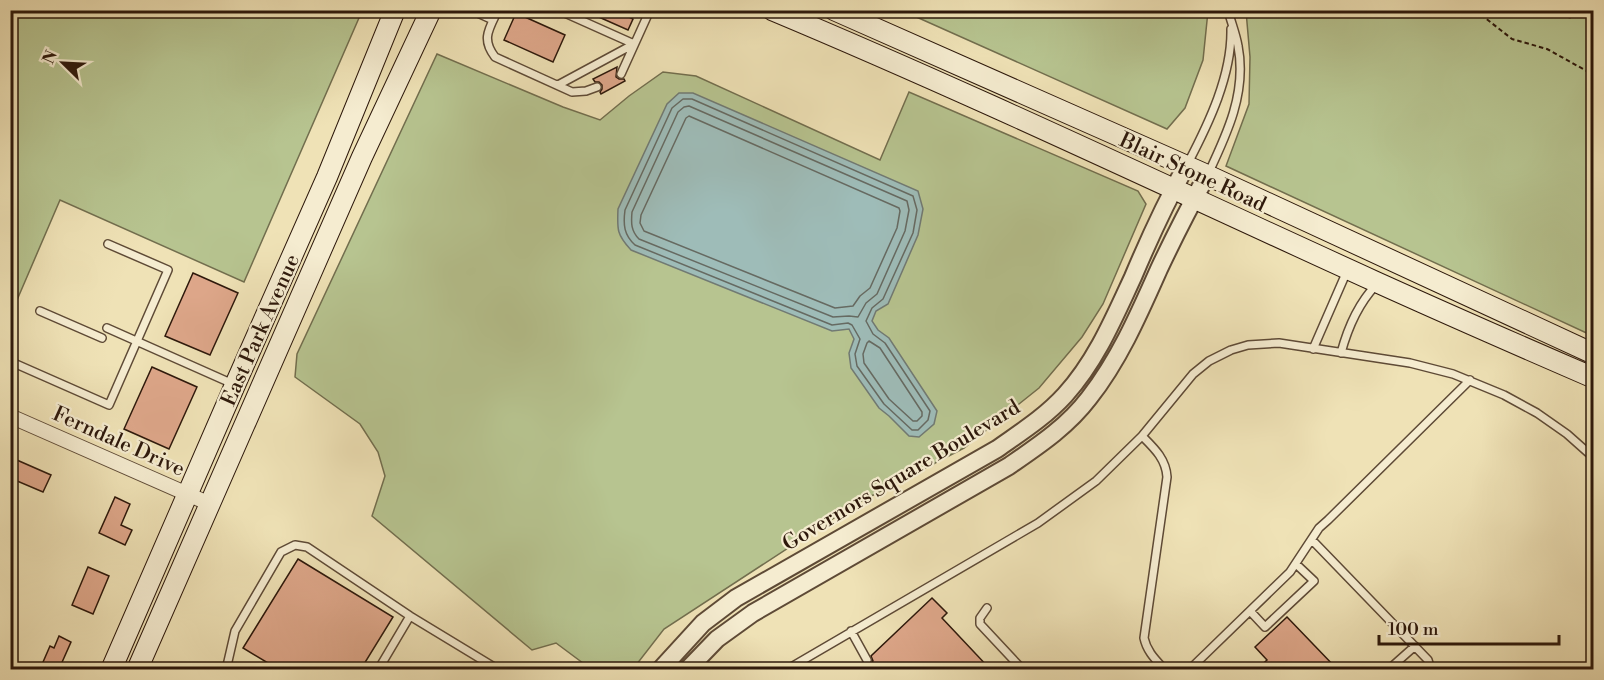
<svg xmlns="http://www.w3.org/2000/svg" width="1604" height="680" viewBox="0 0 1604 680" font-family="'Libre Bodoni',serif">
  <rect width="100%" height="100%" fill="#efe2b6"/>
  <filter id="stains"><feTurbulence type="fractalNoise" baseFrequency=".00333" numOctaves="4"/><feColorMatrix values="0 0 0 0 .2 0 0 0 0 .09 0 0 0 0 .02 0 0 0 .5 -.17"/></filter>
  <radialGradient id="worn" r=".72"><stop offset=".6" stop-color="#630" stop-opacity="0"/><stop offset="1" stop-color="#630" stop-opacity=".3"/></radialGradient>
  <path fill="#b7c490" stroke="#726e4e" stroke-width="1.5" d="M11,10l351,1 -118,271 -184,-82 -49,114z
    M903,11h305l-5,49 -18,48 -18,21z
    M1553,11l17,7 4,-7h19v325l-367,-170 23,-62 1,-47 -4,-46z
    M437,54l126,53 37,13 29,-24 34,-24 33,4 184,84 29,-68 229,99 8,13 -43,100 -21,33 -43,51 -75,60 -110,57 -190,124 -31,40h-42l-35,-26 -24,7 -160,-134 13,-40 -7,-24 -18,-28 -65,-47 2,-23z"/>
  <path fill="#9ebcb8" stroke="#717a73" stroke-width="1.5" d="M679,93h14l225,98 5,18 -5,26 -30,69 -12,7 -4,10 6,9 11,8 48,73 -3,13 -15,13 -10,-1 -20,-20 -10,-8 -28,-40 -2,-15 5,-14 -5,-10 -17,2 -201,-81c-14,-15 -14,-20 -13,-41l49,-105z"/>
  <g fill="none" stroke-linecap="round" stroke-linejoin="round">
    <path stroke="#666a62" stroke-width="1.5" d="M683,99h9l221,97 4,14 -4,23 -30,66 -11,9 -6,13 7,13 12,9 45,68 -2,9 -10,10h-6l-28,-26 -27,-38 -2,-12 5,-15 -8,-14 -4,-2 -16,2 -197,-80c-11,-10 -12,-20 -10,-35l47,-102z
      M689,106l218,95 2,9 -4,21 -28,63 -11,9 -8,14 -9,-1 -16,1 -194,-78c-8,-8 -8,-16 -7,-27l46,-100 6,-5z
      M689,116l210,92 1,3 -3,17 -27,60 -10,8 -7,10 -18,2 -191,-77 -4,-8 1,-8 45,-97z
      M869,341l11,7 42,64v4l-5,5h-4l-24,-22 -25,-36 -1,-9 4,-11z"/>
  </g>
  <path fill="#dea78a" stroke="#2d180b" stroke-width="1.5" d="M583,10h32l18,9 -5,11z
    M516,13l49,22 -12,27 -49,-22z
    M617,67l-1,10 3,2h5l1,2 -24,13 -1,-2 2,-3v-4l-3,-3h-4l-2,-3z
    M193,273l45,20 -28,62 -45,-19z
    M152,367l45,20 -28,62 -45,-20z
    M10,457l41,18 -8,17 -33,-14z
    M115,497l15,7 -9,21 11,5 -7,15 -26,-12z
    M298,559l95,58 -32,52h-83l-35,-21z
    M88,567l21,9 -16,38 -21,-9z
    M932,598l15,15 -5,5 48,51h-133l6,-5 3,2 4,-1 3,-4 -2,-5z
    M1287,617l50,52h-80l10,-9 -12,-13z
    M59,636l12,6 -12,27h-19l10,-23 4,2z"/>
  <g fill="none" stroke-linecap="round" stroke-linejoin="round">
    <g stroke="#5e4a36" stroke-width="10">
      <path id="service" d="M471,10l22,10
        M498,10c-9,19 -17,29 -3,47l77,35 14,-1 11,-4
        M558,10l76,34
        M621,74l29,-64
        M558,85l76,-41
        M1188,163c21,-40 44,-88 43,-134
        M1208,174c19,-40 39,-82 30,-128 -2,-12 -7,-24 -10,-36
        M40,311l62,27
        M107,328l126,56
        M1313,349l34,-78
        M1341,353c7,-26 17,-49 35,-68
        M16,364l93,41 59,-135 -60,-26
        M1142,436c12,12 24,23 25,41l-23,161c3,14 12,22 21,32
        M1312,540l116,120 3,10
        M987,608l-7,10v6l43,46
        M1250,611l15,16 49,-46 -18,-17
        M851,631l16,29
        M226,670l9,-39 46,-79 14,-7 12,2 103,69 89,54
        M378,670l32,-54
        M786,670l252,-147 58,-42 46,-45 51,-62 16,-13 22,-11 17,-5 31,-2 131,20 43,11 51,21 33,18 30,21 27,24
        M1189,670l101,-98 29,-44 9,-8 142,-140
        M1388,670l27,-24"/>
    </g>
    <g stroke="#5e4a36" stroke-width="16">
      <path id="minor" d="M10,416l200,88"/>
    </g>
    <g stroke="#5e4a36" stroke-width="20">
      <path id="tertiary" d="M660,670l43,-47 33,-25 261,-149c24,-17 48,-32 68,-54 31,-34 49,-77 68,-118 16,-38 33,-75 53,-111
        M687,670l30,-31 36,-26 256,-147c29,-20 58,-39 80,-68 30,-38 50,-84 70,-129 15,-32 31,-63 48,-94"/>
    </g>
    <g stroke="#2d180b" stroke-width="22">
      <path id="secondary" d="M772,10c203,85 402,180 602,271 73,33 146,65 220,97
        M834,10l373,165 387,179
        M111,670l124,-285 92,-208 68,-167
        M137,670l225,-513 69,-147"/>
    </g>
    <path stroke="#2d180b" stroke-width="2" stroke-dasharray="4.5 3" stroke-linecap="butt" d="M1475,10l37,29 35,10 47,26"/>
    <use href="#service" stroke="#f5ecd0" stroke-width="7"/>
    <use href="#minor" stroke="#f5ecd0" stroke-width="14"/>
    <use href="#tertiary" stroke="#f5ecd0" stroke-width="16"/>
    <use href="#secondary" stroke="#f5ecd0" stroke-width="20"/>
  </g>
  <g text-anchor="middle" stroke-width="4.5" stroke-linejoin="round" paint-order="stroke">
    <g font-size="21" fill="#2d180b" stroke="#f5ecd0">
      <text transform="translate(1193 172) rotate(25)" y="7">Blair Stone Road</text>
      <text transform="translate(260 330) rotate(-66)" y="7">East Park Avenue</text>
      <text transform="translate(119 441) rotate(24)" y="7">Ferndale Drive</text>
      <text transform="translate(901 475) rotate(-31)" y="7">Governors Square Boulevard</text>
    </g>
  </g>
  <rect width="1604" height="680" fill="none" stroke="#efe2b6" stroke-width="36"/>
  <rect x="12" y="12" width="1580" height="656" fill="none" stroke="#2d180b" stroke-width="3"/>
  <rect x="18" y="18" width="1568" height="644" fill="none" stroke="#2d180b" stroke-width="1.5"/>
  <g transform="translate(63 63) rotate(294)" stroke="#f5ecd0" stroke-width="4.5" paint-order="stroke">
  <path d="M0-4.5L10 22L0 15L-10 22Z" fill="#2d180b"/>
  <text y="-9" font-size="16" font-weight="bold" text-anchor="middle" fill="#2d180b">N</text>
  </g>
  <path d="M1379 635v9h180v-9" fill="none" stroke="#2d180b" stroke-width="3"/>
  <text x="1388" y="635" font-size="18" fill="#2d180b" stroke="#f5ecd0" stroke-width="4.5" paint-order="stroke">100 m</text>
  <rect width="100%" height="100%" filter="url(#stains)"/>
  <rect width="100%" height="100%" fill="url(#worn)"/>
</svg>
